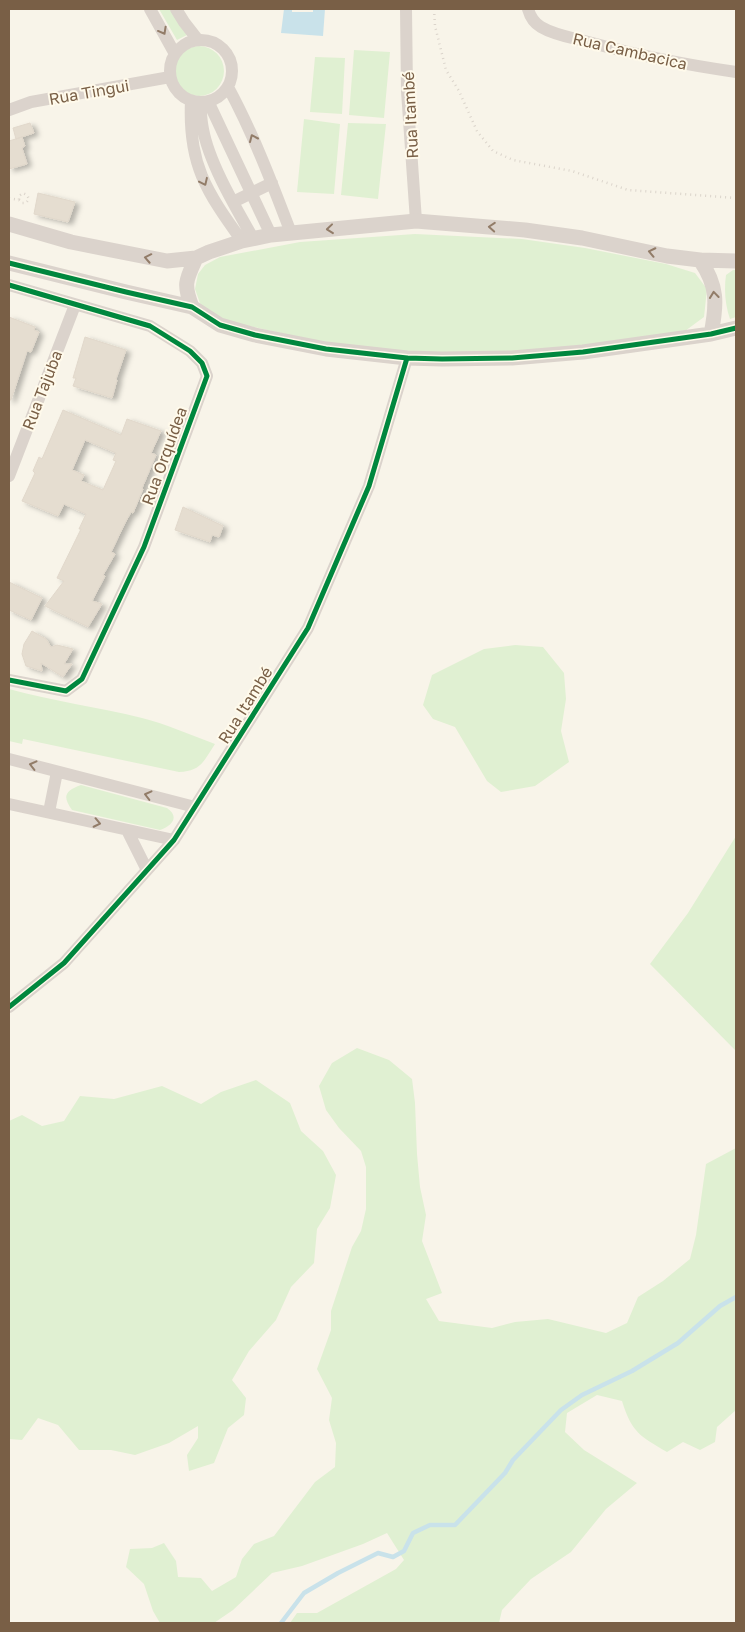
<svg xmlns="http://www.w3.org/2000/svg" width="745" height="1632" viewBox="0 0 745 1632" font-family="'Golos Text',sans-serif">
  <defs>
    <filter id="shadow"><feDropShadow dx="4.5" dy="2.5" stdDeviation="2.5" flood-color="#0004"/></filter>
  </defs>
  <rect width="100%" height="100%" fill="#f8f4e9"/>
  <path fill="#e0f0d2" d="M159,9h12l16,26 -10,5z
    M174 71a25 25 0 1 1 50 0a25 25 0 1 1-50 0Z
    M354,50l36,2 -6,66 -35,-3z
    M315,57l30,1 -3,56 -32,-2z
    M304,119l36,5 -6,70 -37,-2z
    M348,123l38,1 -8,75 -37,-4z
    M415,234l107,5 63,9 81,16 29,9 12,16 -3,28 -19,14 -37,11 -205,14 -113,-12 -108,-24 -21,-14 -6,-17 3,-15 7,-9 15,-8 80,-15z
    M733,270h3v47l-6,2c-5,-14 -6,-30 -4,-44z
    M515,645l28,2 21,26 2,26 -5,32 8,31 -34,24 -34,6 -14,-11 -32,-54 -22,-8 -10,-14 9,-30 52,-26z
    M9,689c43,12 89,18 133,29 24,6 49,17 73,26 -12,18 -14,27 -36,28l-156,-33 -1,5 -13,-3z
    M81,785l86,23c13,9 5,18 -7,22l-88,-20c-10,-14 -7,-19 9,-25z
    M736,836v215l-86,-87 38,-51z
    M357,1048l32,12 23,19 3,24 2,51 3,33 6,28 -4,26 20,52 -16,6 13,22 53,7 23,-6 33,-3 58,14 21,-10 11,-26 25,-16 27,-22 6,-24 10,-71 30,-16v262l-19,17 -2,15 -15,8 -17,-8 -16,10c-27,-16 -35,-19 -45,-51l-25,-6 -30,18 -2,19 19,18 53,33 -31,26 -35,43 -40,27 -29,31 -3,13h-209l7,-10h20l79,-44 8,-9 -17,-27 -24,11 -61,22 -30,7 -39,37 -19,13h-54l-7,-12 -9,-27 -18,-17 4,-18 22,-1 12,-5 12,18 2,16 23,1 11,13 24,-14 6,-18 12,-15 20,-8 41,-54 20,-15 1,-24 -7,-23 3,-22 -15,-29 14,-39v-19l21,-64 9,-16 5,-22v-42l-5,-16 -22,-23 -13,-18 -7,-24 13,-23z
    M256,1080l34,23 11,28 22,20 13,24 -6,33 -13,21 -3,34 -23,24 -15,33 -27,31 -17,29 14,18 -2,17 -16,13 -14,35 -25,8 -2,-16 11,-17v-12l-29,17 -34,12 -24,-5h-32l-21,-25 -20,-7 -16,22 -13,-1v-318l13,-6 20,11 22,-5 16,-25 34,3 48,-13 39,18 20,-12z"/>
  <path fill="#c9e2ea" d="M284,9h8v3h21v-3h12l-2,27 -42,-3z"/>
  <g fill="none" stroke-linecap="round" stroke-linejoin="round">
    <path stroke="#c9e2ea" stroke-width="4.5" d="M281,1623l23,-30 34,-20 40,-20 15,4 11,-6 9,-18 17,-8h25l50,-52 8,-13 48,-50 21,-15 50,-24 46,-28 42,-37 16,-9"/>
  </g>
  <path fill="#e5ddd0" stroke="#e1d8cb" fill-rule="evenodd" filter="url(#shadow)" d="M30,123l4,10 -18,6 -3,-11z
    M22,137l3,9 -3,2 5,16 -18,5v-28z
    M38,193l37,9 -7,20 -34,-8z
    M9,317l26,10 -1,3 5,2 -8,20 -4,-1 -16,49h-2z
    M85,337l41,13 -10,29 1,1 -5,18 -39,-12 3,-8h-3z
    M63,410l58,25 6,-16 34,12 -10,22 5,2 -14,33 1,1 -10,24 -2,-1 -6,11 -14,29 4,2 -12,21 2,1 -13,25 10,3 -14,23 -43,-21 19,-25 -7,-3 24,-49h-2l7,-15 -22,-10 -6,12 -36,-15 13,-28 -2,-2 6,-14 3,2zM85,440l31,13 -3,7 3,1 -13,29 -22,-9 3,-6 -12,-5z
    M183,507l40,19 -4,11 -7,-2 -2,7 -35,-12z
    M9,582l33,16 -11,22 -22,-10z
    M32,631l14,8 5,8 6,-2 16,4 -9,15h8l-9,13 -22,-14 1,8 -16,-5 -4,-12 2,-10z"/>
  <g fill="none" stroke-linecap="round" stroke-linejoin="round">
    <path stroke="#dbd4cb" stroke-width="2.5" stroke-dasharray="1 4" stroke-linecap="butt" d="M434,9l1,17 11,44 13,21 18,40 16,20 20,9 59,11 56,19 108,8
      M9,198l10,2 3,3h4l3,-4 -2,-4 -4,-2 -4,3v4"/>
    <path stroke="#dbd3cc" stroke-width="12" d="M150,9l25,45
      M176,9l8,13 14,18
      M406,9l1,82 9,130
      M528,9c2,7 6,14 13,18 15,9 34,11 51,16 48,13 96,22 144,29
      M170 71a31 31 0 1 1 62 0a31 31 0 1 1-62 0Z
      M228,87c25,46 44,96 63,146
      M191,101c-3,63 15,90 51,140
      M208,101l63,134
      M200,102c1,9 1,18 3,27 6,34 33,79 50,109
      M9,110l22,-8 139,-25
      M233,202l39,-19
      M9,285l141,41 40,25 12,12 5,13 -63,171 -62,132 -16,12 -57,-11
      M9,476l66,-171
      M9,759l186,48
      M9,804l165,36
      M49,812l8,-40
      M127,830l20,40
      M9,1007l55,-44 110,-123 134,-212 61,-142 38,-128"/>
    <path stroke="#dbd3cc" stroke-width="15" d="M9,224l62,18 96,19 29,-3 13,-6 33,-11 29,-6 145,-14 109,9 57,8 85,18 33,4 36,1
      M700,260c18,26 17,44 11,74
      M9,263l117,29 66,15 28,18 35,10 71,14 81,9 35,1 70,-1 71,-6 128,-18 25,-6
      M192,307c-9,-23 -6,-27 4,-49"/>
    <g stroke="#fffaeb" stroke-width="8">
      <path id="cycleway" d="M9,263l117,29 66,15 28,18 35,10 71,14 81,9 35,1 70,-1 71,-6 128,-18 25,-6
        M9,285l141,41 40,25 12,12 5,13 -63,171 -62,132 -16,12 -57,-11
        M9,1007l55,-44 110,-123 134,-212 61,-142 38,-128"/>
    </g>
    <use href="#cycleway" stroke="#00873e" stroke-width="5"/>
  </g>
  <defs><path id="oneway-chevron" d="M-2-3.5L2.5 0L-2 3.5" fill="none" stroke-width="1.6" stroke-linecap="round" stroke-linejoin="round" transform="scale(1.25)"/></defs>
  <g stroke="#927c68">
    <use href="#oneway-chevron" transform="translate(163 31) rotate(61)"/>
    <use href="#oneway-chevron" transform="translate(253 138) rotate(-114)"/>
    <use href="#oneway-chevron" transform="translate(204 182) rotate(65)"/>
    <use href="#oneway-chevron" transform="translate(492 227) rotate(-176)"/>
    <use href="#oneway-chevron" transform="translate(330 229) rotate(174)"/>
    <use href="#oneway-chevron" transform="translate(652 252) rotate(-168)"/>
    <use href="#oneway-chevron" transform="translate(148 258) rotate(-169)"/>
    <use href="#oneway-chevron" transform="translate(714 295) rotate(-96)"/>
    <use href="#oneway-chevron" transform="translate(33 765) rotate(-166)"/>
    <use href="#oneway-chevron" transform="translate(148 795) rotate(-166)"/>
    <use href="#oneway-chevron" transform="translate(97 823) rotate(12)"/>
  </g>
  <g text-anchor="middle" stroke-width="4" stroke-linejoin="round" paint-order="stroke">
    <g font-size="16" fill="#795f46" stroke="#fffaeb">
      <text transform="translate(630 51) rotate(13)" y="6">Rua Cambacica</text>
      <text transform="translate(89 92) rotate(-10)" y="6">Rua Tingui</text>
      <text transform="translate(410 115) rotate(-93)" y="6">Rua Itambé</text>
      <text transform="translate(42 390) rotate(-69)" y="6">Rua Tajuba</text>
      <text transform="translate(164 456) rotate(-70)" y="6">Rua Orquídea</text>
      <text transform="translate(245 705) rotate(-58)" y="6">Rua Itambé</text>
    </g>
  </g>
  <rect width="745" height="1632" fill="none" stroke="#795f46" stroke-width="20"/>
</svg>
